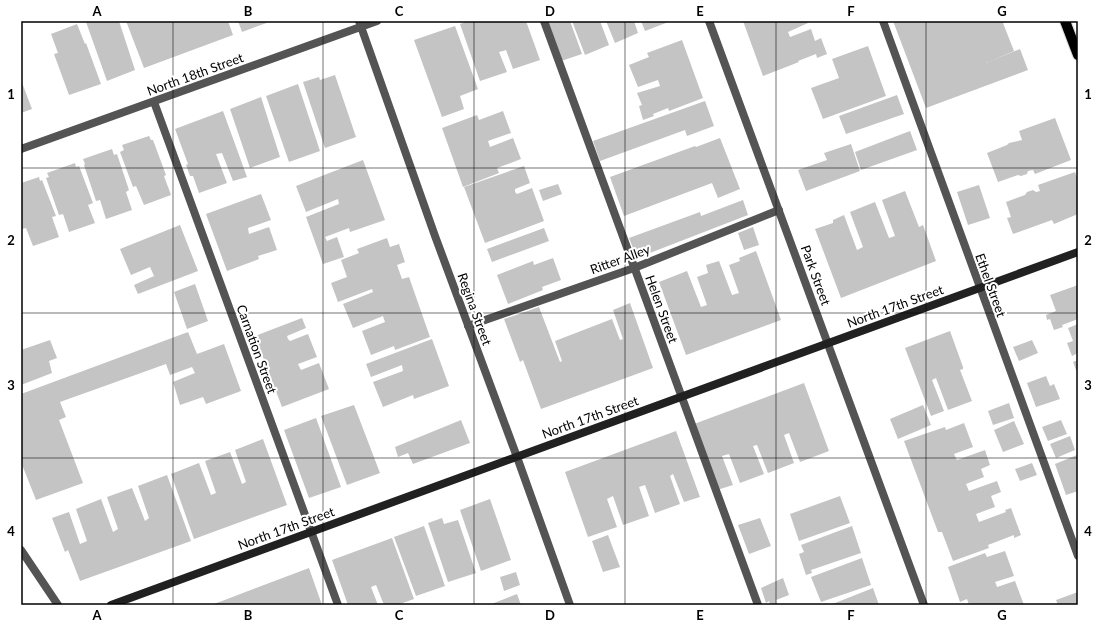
<svg xmlns="http://www.w3.org/2000/svg" width="1099" height="626" viewBox="0 0 1099 626" font-family="Lato,sans-serif">
  <rect width="100%" height="100%" fill="#fff"/>
  <path fill="#c4c4c4" d="M87,21h32l16,49 -28,11 -21,-59z
    M126,21h102l5,14 -89,33z
    M238,21h34l-30,11z
    M469,21h57l14,39 -27,9 -7,-19 -3,1 -4,1 8,20 -27,9 -20,-57z
    M546,21h24l12,33 -21,7z
    M572,21h28l9,24 -24,10z
    M606,21h28l4,12 -23,10z
    M641,21h30l-26,10z
    M743,21h64l1,2 -20,9 2,5 21,-8 4,12 6,-3 6,16 -10,4 -1,-4 -18,7 1,1 -36,14z
    M893,21h116l-6,2 11,28 -28,12 34,-14 8,21 -102,38z
    M77,24l8,20 1,-1 15,41 -32,11 -15,-41 4,-1 -7,-19z
    M455,26l23,63 -18,7 4,13 -22,8 -28,-77z
    M682,40l21,58 -34,13 -1,-3 -15,6 1,2 -11,4 -4,-14 3,-1 -5,-12 23,-7 -2,-6 -20,7 -9,-22 20,-8 -2,-4z
    M868,46l18,50 -63,23 -12,-31 28,-10 -7,-19z
    M335,75l21,62 -31,11 -22,-66 16,-5 1,3z
    M21,80l11,29 -11,4z
    M298,84l22,67 -31,11 -23,-66z
    M897,95l7,19 -58,20 -7,-18z
    M261,97l19,60 -30,11 -20,-59z
    M705,101l9,25 -27,10 -2,-6 -85,31 -7,-20z
    M223,111l24,66 -14,4 -11,-28 -6,1 11,29 -28,10 -6,-17h-3l-4,-11 2,-1 -13,-35z
    M503,111l8,22 -23,8 2,6 23,-9 8,21 -24,9 2,5 -36,14 -21,-59 35,-13 2,5z
    M1055,118l16,42 -36,14 -2,-4 -5,1 -1,3 -6,2 -3,-1 -20,7 -11,-29 20,-8 2,-2 13,-3 -3,-9z
    M910,131l7,19 -56,20 -6,-18z
    M149,136l2,4h2l13,35 -2,1 7,19 -27,10 -8,-19 -3,1 -13,-35 4,-2 -2,-5z
    M720,138l20,51 -22,9 -6,-15 -88,33 -14,-39 85,-31 1,1z
    M851,144l9,27 -54,20 -8,-21 29,-10 -3,-7z
    M112,149l2,6 3,-1 12,36 -3,2 6,18 -26,9 -6,-19 -4,1 -12,-36 1,-1 -2,-5z
    M363,160l22,60 -35,12 -1,-4 -24,9 2,4 10,-4 7,20 -21,7 -17,-47 33,-13 -1,-5 -32,13 -10,-26z
    M75,163l1,4 3,-1 14,37 -5,2 7,18 -26,9 -6,-18 -4,1 -13,-37 3,-1 -2,-4z
    M524,166l6,17 -15,6v3l2,2 15,-6 12,33 -59,22 -21,-56z
    M1075,172l3,8v34l-24,10 -2,-4 -39,14 -6,-16 4,-1 -5,-15 19,-7 2,-3 6,-2 3,2 4,-1 -2,-6z
    M39,177l1,4 2,-1 14,36 -4,1 7,20 -26,9 -7,-18 -4,1 -1,-3v-43z
    M558,184l4,10 -19,7 -4,-11z
    M979,185l11,33 -22,7 -11,-33z
    M905,191l14,36 4,-2 13,36 -95,37 -26,-69 18,-6v-3l11,-5 13,35 6,-3 -13,-35 25,-10 14,36 6,-2 -13,-36z
    M261,194l10,26 -23,8 1,6 20,-7 8,23 -19,6 1,3 -32,12 -21,-57z
    M743,200l5,15 -111,43 -8,-20 71,-26 1,4z
    M180,225l18,46 -60,23 -4,-9 20,-9 -4,-9 -19,8 -11,-26z
    M753,227l6,18 -15,5 -6,-17z
    M544,228l5,13 -57,21 -5,-13z
    M387,238l3,9 9,-3 6,18 -8,3 5,14 7,-2 21,60 -35,13 -1,-4 -23,9 -9,-24 23,-9 -2,-6 -30,12 -10,-24 30,-12 -1,-3 -34,13 -7,-19 16,-6 -6,-17 18,-7 -2,-4z
    M756,251l25,69 -95,35 -27,-73 28,-11 14,36 6,-2 -10,-28 11,-4 -2,-8 13,-4 13,34 7,-2 -10,-28 11,-4 -1,-3z
    M553,258l8,22 -19,7 1,3 -35,14 -11,-29 36,-14 1,4z
    M195,284l13,37 -21,8 -13,-37z
    M1078,285v34l-16,6 1,2 -9,3 -4,-11 -3,1 -1,-5 10,-4 -6,-16z
    M630,303l23,65 -112,41 -18,-49 -3,2 -16,-43 35,-12 21,55 2,-1 -7,-20 57,-22 8,21 3,-1 -10,-29z
    M302,318l4,10 -19,8 1,3 2,2 18,-7 9,23 -19,7 3,6 18,-7 10,26 -47,18 -27,-71z
    M1078,324v29l-6,3 -5,-13 6,-2 -5,-13z
    M950,331l13,36v2l-3,1 12,31 -24,9 -12,-32 -4,2 12,31 -13,5 -26,-68z
    M188,332l9,22 27,-10 17,47 -35,13 -3,-7 -23,8 -7,-23 22,-9 -3,-6 -22,8 -4,-11 -106,38 6,15 -7,3 24,63 -47,17 -15,-38v-68z
    M432,339l17,47 -35,13 -1,-4 -30,12 -10,-25 30,-11 -1,-6 -31,12 -5,-13z
    M50,340l7,18 -8,3 3,12 -31,12v-35z
    M1032,340l6,13 -19,8 -6,-14z
    M1078,360v15l-5,-13z
    M1046,376l4,10 4,-2 6,15 -24,8 -9,-24z
    M804,383l25,68 -29,11 -11,-29 -5,2 10,28 -26,10 -11,-28 -4,1 11,28 -24,9 -11,-29 -7,2 11,29 -16,5 -23,-66z
    M1009,403l5,15 -21,7 -5,-14z
    M354,405l26,68 -33,12 -26,-69z
    M923,405l8,20 -33,14 -8,-20z
    M316,418l25,69 -32,11 -25,-68z
    M461,420l9,23 -57,21 -5,-11 -10,4 -3,-10z
    M1061,420l6,14 -19,7 -6,-14z
    M1014,421l10,23 -21,8 -9,-22z
    M964,423l9,24 -19,7 3,6 28,-10 5,15 -9,4 3,8 -18,7 3,7 28,-10 4,11 -10,4 4,11 -19,7 3,8 27,-10 -1,-2 6,-2 10,27 -7,3v-3l-26,10 1,3 -36,13 -11,-29h-4l-34,-91 41,-14 1,3z
    M676,431l24,66 -16,5 -11,-28 -3,2 10,28 -25,9 -10,-28 -6,2 10,29 -26,9 -10,-29 -6,3 10,28 -29,10 -23,-65z
    M1070,436l5,14 -19,8 -6,-14z
    M263,439l24,66 -93,34 -23,-65 28,-11 12,32 5,-2 -11,-32 25,-9 12,32 4,-2 -11,-32z
    M1077,455l1,36 -12,4 -11,-31z
    M1032,463l5,12 -17,6 -5,-12z
    M167,475l24,66 -111,40 -12,-31 -3,2 -13,-34 17,-6 11,32 7,-3 -11,-32 25,-10 12,33 5,-3 -11,-32 25,-9 13,33 4,-3 -11,-32z
    M840,496l10,27 -51,18 -9,-27z
    M490,499l21,61 -30,11 -21,-61z
    M442,518l2,6 14,-4 18,53 -28,9 -20,-59z
    M760,518l11,28 -22,8 -11,-29z
    M424,526l21,60 -29,10 -22,-59z
    M852,526l9,27 -50,17 1,3 -6,2 -7,-21 5,-2 -3,-7z
    M608,535l12,32 -17,5 -11,-31z
    M392,538l22,61 -17,6h-13l-8,-20 -5,2 7,18h-30l-16,-45z
    M1005,551l9,25 -19,6 1,2 1,3 18,-6 9,24h-55l-2,-6 -7,3 -12,-35 37,-14 2,4z
    M862,558l9,27 -50,17 -10,-25z
    M309,568l13,37h-111l11,-4z
    M516,572l4,13 -16,6 -4,-14z
    M783,578l6,17 -13,5 1,4 -7,1 -1,-4 -3,2 -5,-15z
    M873,588l6,17h-49z
    M1078,592v13h-20l-2,-5z
    M517,594l4,11h-32z"/>
  <g fill="none" stroke-linecap="round" stroke-linejoin="round">
    <g stroke="#dbdbdb" stroke-width="12">
      <path id="primary" d="M1065,21l13,34"/>
    </g>
    <path stroke="#545454" stroke-width="8" d="M468,326l166,-58 145,-58"/>
    <path stroke="#545454" stroke-width="8" d="M359,21l76,215 82,221 53,148
      M544,21l214,584
      M709,21l215,584
      M883,21l195,535
      M154,102l184,503
      M21,149l356,-128
      M21,550l37,55"/>
    <path stroke="#212121" stroke-width="8" d="M111,605l967,-353"/>
    <use href="#primary" stroke="#000" stroke-width="10"/>
  </g>
  <path fill="none" stroke="#000" stroke-width="1" stroke-opacity="0.55" d="M173,21v584M323,21v584M474,21v584M625,21v584M776,21v584M926,21v584M21,168h1057M21,313h1057M21,458h1057"/>
  <g text-anchor="middle" stroke-width="4" stroke-linejoin="round" paint-order="stroke">
    <g font-size="13" fill="#000" stroke="#fff">
      <text transform="translate(195 74) rotate(-20)" y="5">North 18th Street</text>
      <text transform="translate(620 259) rotate(-20)" y="5">Ritter Alley</text>
      <text transform="translate(816 275) rotate(70)" y="5">Park Street</text>
      <text transform="translate(991 285) rotate(70)" y="5">Ethel Street</text>
      <text transform="translate(895 306) rotate(-20)" y="5">North 17th Street</text>
      <text transform="translate(475 309) rotate(70)" y="5">Regina Street</text>
      <text transform="translate(662 309) rotate(70)" y="5">Helen Street</text>
      <text transform="translate(257 349) rotate(70)" y="5">Carnation Street</text>
      <text transform="translate(590 417) rotate(-20)" y="5">North 17th Street</text>
      <text transform="translate(286 528) rotate(-20)" y="5">North 17th Street</text>
    </g>
  </g>
  <rect width="1099" height="626" fill="none" stroke="#ffffff" stroke-width="44"/>
  <rect x="22" y="22" width="1055" height="582" fill="none" stroke="#000" stroke-width="1.5"/>
  <g font-size="13" text-anchor="middle" font-weight="bold" fill="#000">
    <text x="97" y="16">A</text>
    <text x="248" y="16">B</text>
    <text x="399" y="16">C</text>
    <text x="550" y="16">D</text>
    <text x="700" y="16">E</text>
    <text x="851" y="16">F</text>
    <text x="1002" y="16">G</text>
    <text x="11" y="99">1</text>
    <text x="1088" y="99">1</text>
    <text x="11" y="245">2</text>
    <text x="1088" y="245">2</text>
    <text x="11" y="390">3</text>
    <text x="1088" y="390">3</text>
    <text x="11" y="536">4</text>
    <text x="1088" y="536">4</text>
    <text x="97" y="620">A</text>
    <text x="248" y="620">B</text>
    <text x="399" y="620">C</text>
    <text x="550" y="620">D</text>
    <text x="700" y="620">E</text>
    <text x="851" y="620">F</text>
    <text x="1002" y="620">G</text>
  </g>
</svg>
